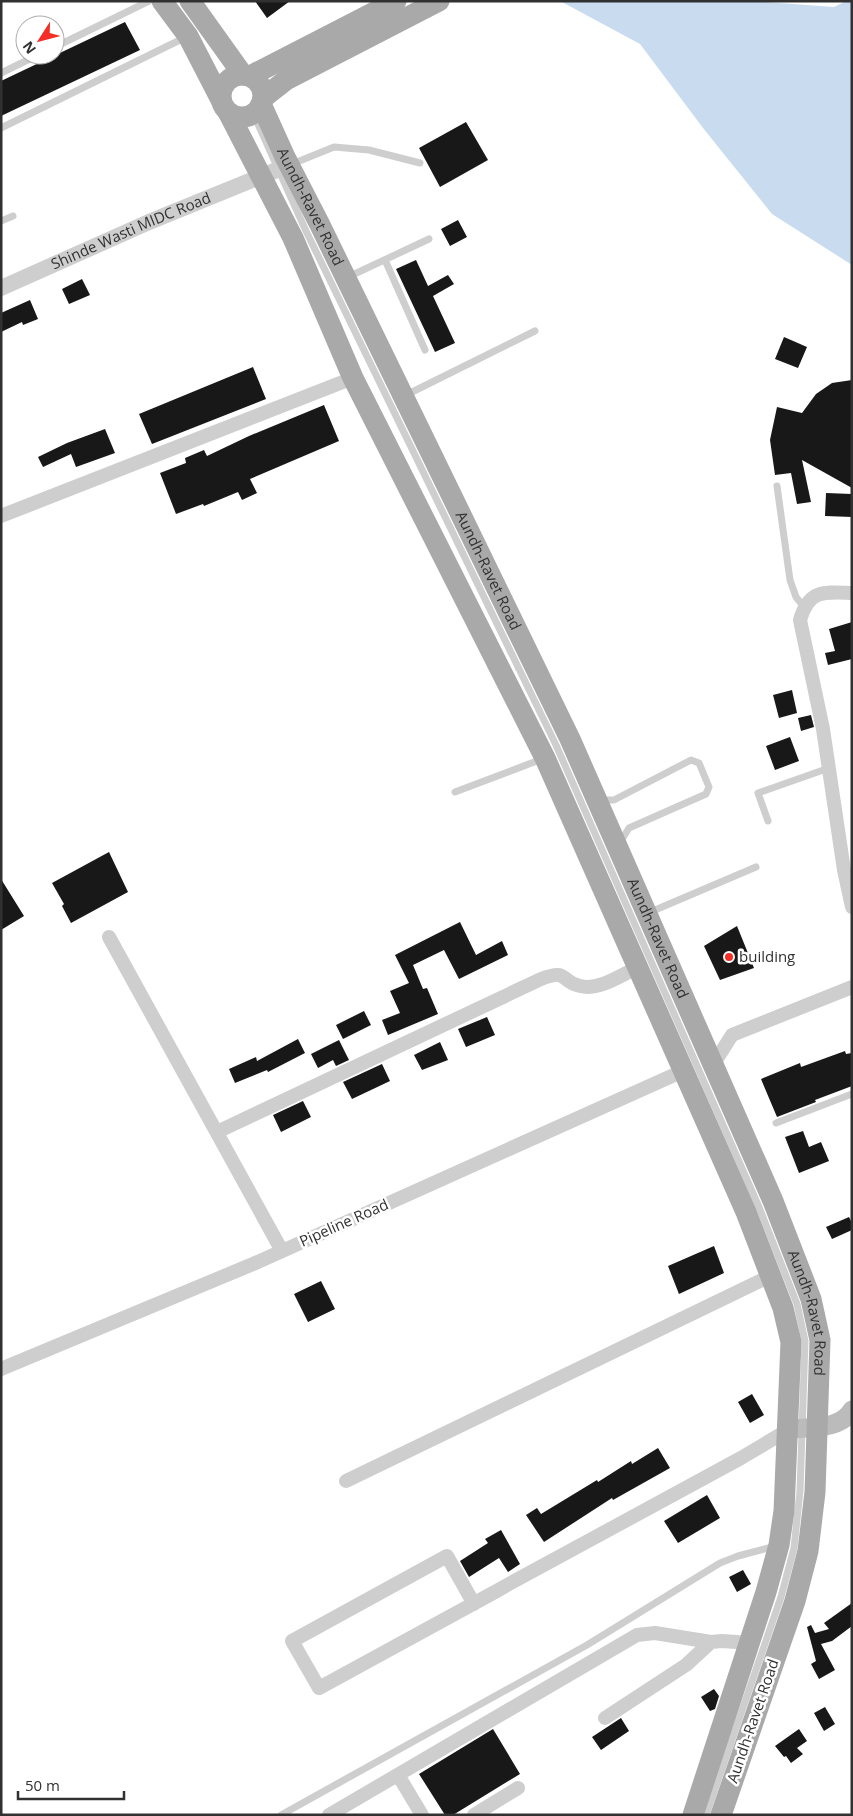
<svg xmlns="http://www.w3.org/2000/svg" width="853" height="1816" viewBox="0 0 853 1816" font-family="'Open Sans',sans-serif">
  <rect width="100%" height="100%" fill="#fff"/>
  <path fill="#c9dcef" d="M560,1h192l82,6 12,-6h6v264l-80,-51 -69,-86 -63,-84z"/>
  <path fill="#181818" d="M255,1h35l-23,17z
    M125,22l15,28 -139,66v-35z
    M466,122l22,38 -48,27 -21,-39z
    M458,220l9,17 -17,9 -9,-17z
    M416,260l12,26 20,-11 6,9 -21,12 22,47 -20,9 -39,-83z
    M82,279l8,16 -21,9 -7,-15z
    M30,300l8,19 -15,6 -1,-3 -21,10v-19z
    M784,337l23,10 -9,21 -23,-9z
    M253,367l13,32 -114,45 -13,-30z
    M852,380v108l-50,-28 9,42 -14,2 -6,-31 -16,2 -5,-35 7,-33 25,6 14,-19 16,-11z
    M324,405l15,36 -89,38 7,14 -15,7 -4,-8 -34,14 -1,-2 -27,10 -16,-41 26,-10 -1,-5 19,-8 3,6 42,-20z
    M105,429l10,24 -39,14 -5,-13 -28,13 -5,-10 29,-14z
    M826,493l26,1v23l-27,-1z
    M852,622v37l-24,6 -3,-12 10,-2 -6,-22z
    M792,690l5,23 -18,5 -6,-23z
    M811,715l3,12 -13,4 -3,-13z
    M790,737l9,24 -24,9 -9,-24z
    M109,852l19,40 -57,31 -9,-17 2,-2 -12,-21z
    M1,879l23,37 -23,14z
    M460,922l16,33 26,-14 6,14 -49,24 -15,-29 -31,15 10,24 4,-1 11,26 -50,21 -6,-15 18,-7 -10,-22 19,-8 -14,-28z
    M737,926l17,42 -34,12 -16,-34z
    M364,1011l7,14 -28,14 -7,-14z
    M487,1017l8,18 -29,12 -8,-18z
    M298,1039l7,14 -37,19 -1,-2 -32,13 -6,-14 27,-12 1,4z
    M339,1040l10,20 -13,6 -3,-6 -15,8 -7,-14z
    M440,1042l8,18 -26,10 -8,-15z
    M845,1051l1,3 6,-1v33l-37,14 1,2 -39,15 -16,-38 39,-16 1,4z
    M382,1064l8,17 -38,18 -9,-17z
    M303,1101l8,16 -30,15 -8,-17z
    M803,1131l6,16 12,-5 8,19 -30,12 -14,-36z
    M849,1217l3,6v7l-20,9 -6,-12z
    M714,1246l10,27 -45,21 -11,-28z
    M321,1281l14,28 -27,13 -14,-28z
    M752,1394l12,21 -14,8 -12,-21z
    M658,1448l12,20 -57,32 -1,-2 -68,44 -18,-27 11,-7 4,6 56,-34 1,2 33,-21 1,3z
    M707,1495l13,23 -42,25 -14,-22z
    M501,1530l19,34 -12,8 -9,-14 -30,19 -9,-16 28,-18 -3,-4z
    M743,1570l8,14 -14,8 -8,-15z
    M852,1603v23l-20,15 -11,3 14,26 -16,9 -8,-15 5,-3 -9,-34 4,-2 4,8 14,-4 -5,-6z
    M714,1689l5,7 -4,13 -5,2 -9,-14z
    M825,1707l10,17 -11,7 -10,-18z
    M621,1718l8,13 -28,19 -9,-13z
    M493,1729l27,45 -67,41h-8l-26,-41z
    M799,1729l8,12 -10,7 6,6 -12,9 -5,-7 -2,1 -9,-11z"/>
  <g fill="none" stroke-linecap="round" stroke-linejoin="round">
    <path stroke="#cecece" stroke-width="7" d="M55,47l94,-46
      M1,73l37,-18
      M253,113l53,118 250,514 203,462 38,97 8,37 -5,150 -6,57 -13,49 -75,218
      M1,128l185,-91
      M292,164l42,-17 35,3 51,13
      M1,221l12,-5
      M385,260l40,90
      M348,277l81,-38
      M406,395l129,-64
      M777,486l13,94 6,17 8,10
      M455,792l87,-33
      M599,800h15l77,-40 8,3 10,24 -3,7 -77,34 -8,13
      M768,821l-10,-28 71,-25
      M648,913l108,-46
      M776,1123l76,-29
      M281,1815l306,-170 133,-82 18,-7 38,-10"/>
    <path stroke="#cecece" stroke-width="14" d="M1,516l352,-138
      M852,593c-28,-1 -43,-4 -52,27l23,109 21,141 8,37
      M109,937l173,314
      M713,1065l19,-30 120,-48
      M217,1132l324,-153c28,-11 19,3 39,7 19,5 41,-11 58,-19
      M1,1369l252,-105 430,-193
      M346,1481l424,-205
      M474,1604l-27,-48 -155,85 27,47 174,-95 16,-9 232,-126 47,-28
      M605,1718l81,-53 25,-23
      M398,1775l24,40
      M329,1815l308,-180 18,-2 56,9 11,-1 28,2
      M474,1815l44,-27"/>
    <path stroke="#cecece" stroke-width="16" id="s1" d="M1,288l148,-66 140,-57"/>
    <path stroke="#bbb" stroke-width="19" d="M788,1430c20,-4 52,1 64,-20"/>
    <g stroke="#a9a9a9" stroke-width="21">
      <path d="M162,1l26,35 33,64"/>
      <path d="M190,1l53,74"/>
      <circle cx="242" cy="96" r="21"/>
      <path d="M250,76l146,-75"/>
      <path d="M263,98l23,-18 153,-79"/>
      <path id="s2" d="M261,104l24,53 35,68 250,514 203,462 38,98 9,41 -5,152 -7,59 -13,50 -74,214"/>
      <path d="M228,112l65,126 60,140 192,380 201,454 37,96 8,34 -7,169 -5,34 -13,47 -73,223"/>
    </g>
  </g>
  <circle fill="#f32e27" stroke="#fff" stroke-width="2" cx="729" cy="957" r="5"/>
  <g text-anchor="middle" stroke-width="5" stroke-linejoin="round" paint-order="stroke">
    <g font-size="15" fill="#313131" stroke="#fff">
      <text dy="5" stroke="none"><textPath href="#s2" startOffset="114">Aundh-Ravet Road</textPath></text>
      <text dy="5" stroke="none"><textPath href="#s1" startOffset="142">Shinde Wasti MIDC Road</textPath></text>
      <text dy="5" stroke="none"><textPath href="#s2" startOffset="519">Aundh-Ravet Road</textPath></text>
      <text dy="5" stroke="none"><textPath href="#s2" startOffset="924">Aundh-Ravet Road</textPath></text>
      <text transform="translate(344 1223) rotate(-24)" y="5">Pipeline Road</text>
      <text dy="5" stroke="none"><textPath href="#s2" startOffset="1329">Aundh-Ravet Road</textPath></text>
      <text transform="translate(753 1721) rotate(-71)" y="5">Aundh-Ravet Road</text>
    </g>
    <g font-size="15" fill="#313131" stroke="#fff" text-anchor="start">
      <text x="739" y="962">building</text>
    </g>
  </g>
  <rect width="853" height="1816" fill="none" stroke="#313131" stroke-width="5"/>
  <g transform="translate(40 40) rotate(234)"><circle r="24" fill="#ffffff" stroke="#adadad"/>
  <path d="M0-4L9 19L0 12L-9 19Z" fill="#f32e27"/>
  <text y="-8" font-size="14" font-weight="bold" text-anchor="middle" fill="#313131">N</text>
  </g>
  <path d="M18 1791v8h106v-8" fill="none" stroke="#313131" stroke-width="2.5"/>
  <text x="25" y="1791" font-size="15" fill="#313131" stroke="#ffffff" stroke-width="4" paint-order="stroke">50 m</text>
</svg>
